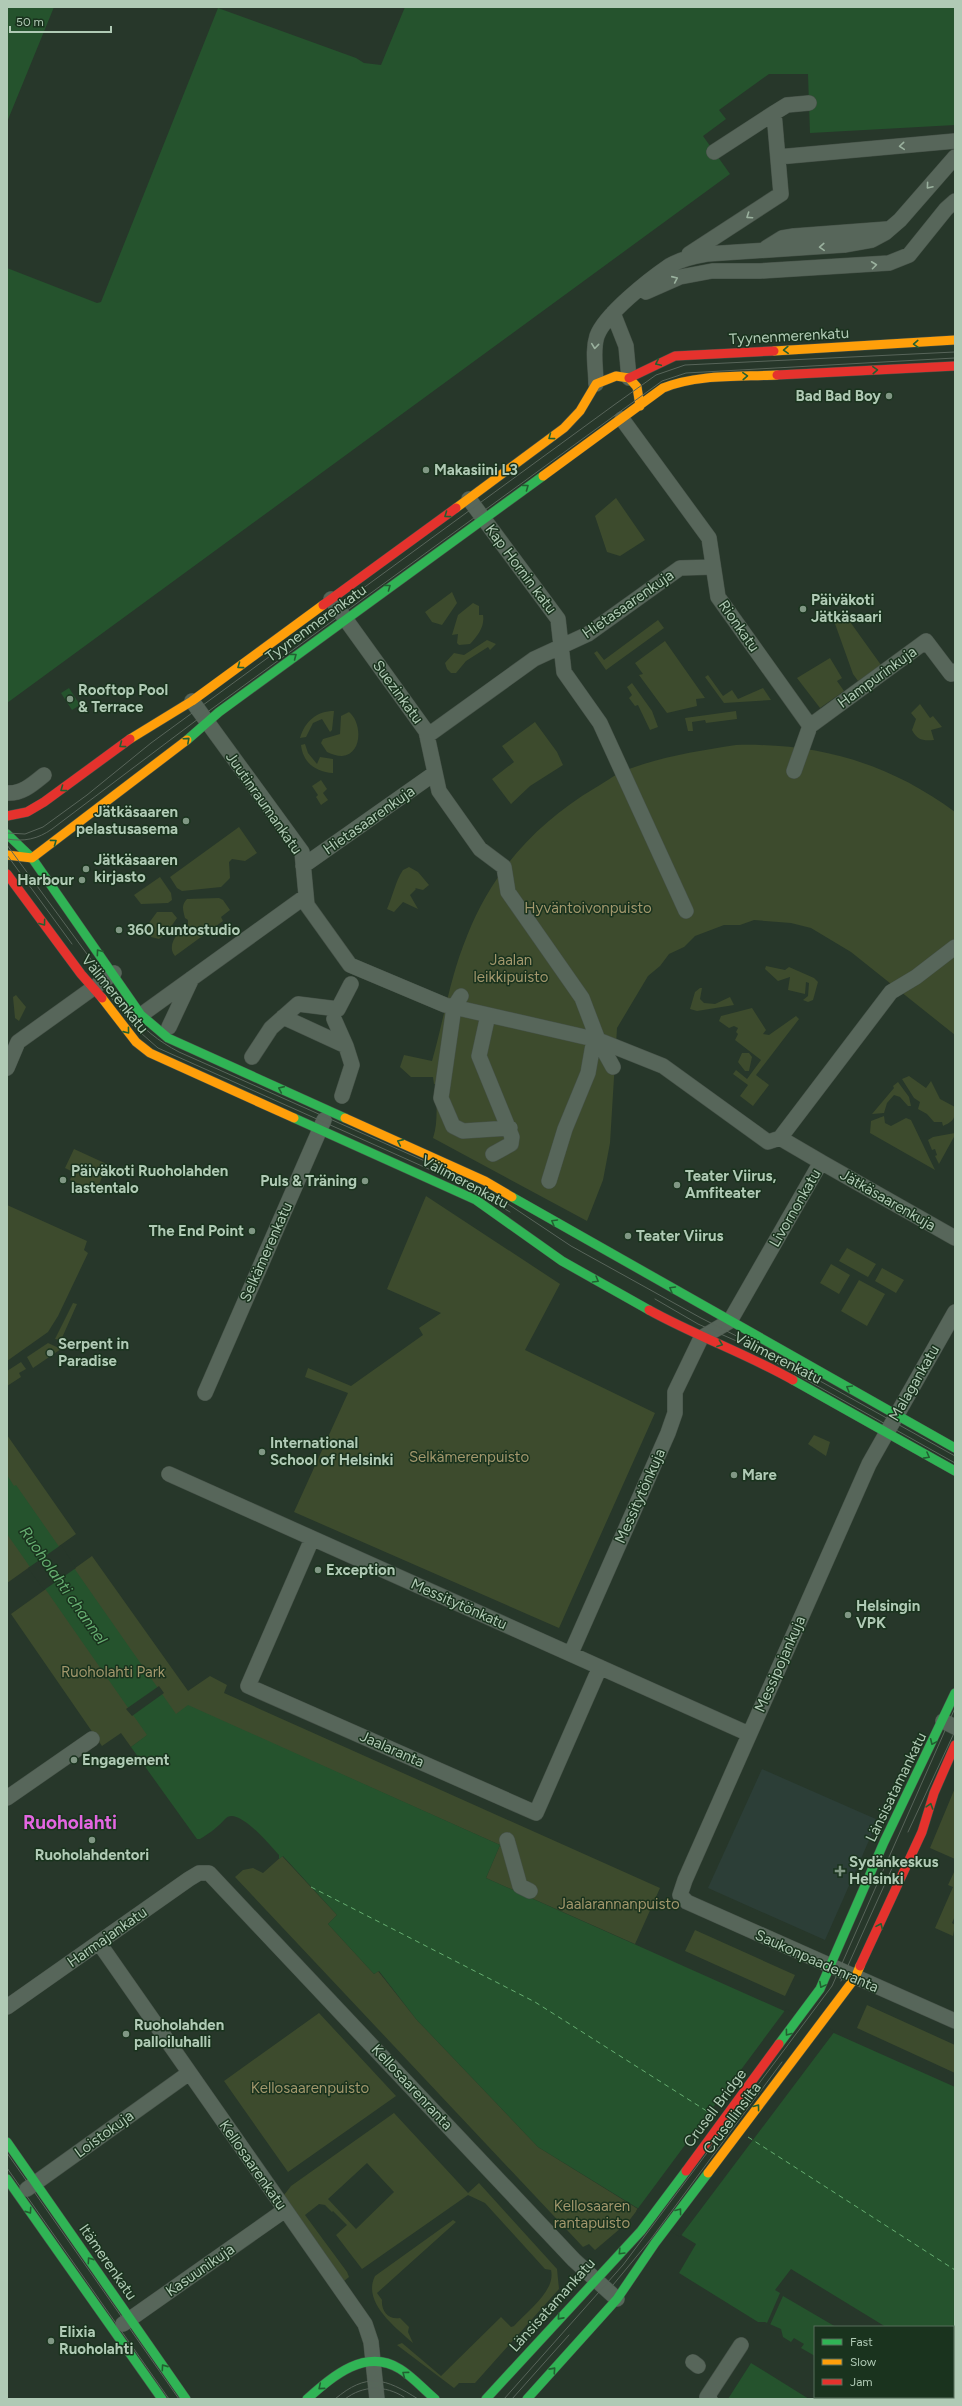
<svg xmlns="http://www.w3.org/2000/svg" width="962" height="2406" viewBox="0 0 962 2406" font-family="Figtree,sans-serif">
  <rect width="100%" height="100%" fill="#27372a"/>
  <path fill="#2c3e37" d="M762,1769l116,51 -53,120 -117,-52z"/>
  <path fill="#3d4b2d" fill-rule="evenodd" d="M616,498l29,42 -25,16 -13,-4 -12,-36z
    M452,592l5,11 -15,22 -10,-3 -7,-10z
    M473,603l6,3v9h4c2,11 -5,21 -13,29l-11,1 -2,-2 1,-9 -6,1 6,-20z
    M848,619l33,46 -23,16 -5,-7 -19,-53z
    M658,620l6,8 -58,42 -12,-17 3,-2 7,9z
    M487,640l9,4 -6,6 -2,-3 -22,14 -10,12h-5l-4,-4 -2,-6 9,-10 10,2z
    M665,641l40,57 -9,1 1,7 -30,7 -28,-38 4,-1 -8,-11z
    M830,658l12,20 -5,3 7,10 -24,17 -23,-30z
    M708,675l15,21 9,-6 6,9 25,-11 8,12 -47,3 -19,-26z
    M632,683l20,28 6,16 -8,3 -12,-25 -3,1 -6,-8 3,-3 -5,-8z
    M920,704l10,14 3,-2 9,11 -11,3 3,10c-11,1 -17,0 -22,-10l4,-11 -5,-6z
    M334,711l-2,19 -2,2 -8,-13 -9,4 -7,14 -6,1c5,-17 17,-27 34,-27z
    M736,711l1,8 -31,4 -1,-3 -13,2 1,9h-5l-3,-13z
    M349,712c13,10 14,42 -7,44 -5,0 -11,-2 -15,-4l-6,-9 2,-4 17,-5 1,-18z
    M535,722l22,30 6,13 -33,21 -19,18 -19,-25 22,-17 -12,-16z
    M305,744l3,9 9,11 3,-7 13,2v14c-17,-1 -30,-10 -32,-28z
    M736,745c82,-2 153,18 219,67v223l-104,-83 -40,-24 -20,-5 -37,-3 -14,5h-16l-29,11 -11,11 -15,7 -9,12 -12,10 -31,52 -7,115 -7,37 -16,41 -154,-83c6,-17 2,-36 5,-54h-4l-1,-7h-22l-11,-10 4,-12 28,6c12,-42 18,-84 35,-125 25,-64 69,-113 128,-148 9,-5 19,-13 29,-17 35,-14 74,-20 112,-26z
    M321,780l6,9 -4,4 5,7 -7,5 -5,-8 2,-2 -6,-9z
    M239,827l18,26 -12,8 -13,-2 -3,3 1,16 -9,9 -39,4 -5,-3 -7,-11z
    M409,867l9,5 11,13 -6,5 -8,-2 1,1 -6,6 8,14 -15,-7 -9,10 -7,-3c6,-13 8,-27 16,-39z
    M160,877l11,16 1,7 -4,3 -27,1 -7,-9z
    M219,898l4,2 7,10 -9,7 2,4 -48,35c-9,-10 3,-26 13,-30v-6l-3,-2c-2,-8 -4,-13 2,-19z
    M157,912h15l5,6 -9,13 -9,8 -8,-2 -5,-10z
    M766,966l19,4 4,-3 25,11 4,4 -5,18 -5,2 -5,-2 5,-4 1,-13 -3,-1 -1,12 -17,-4 2,-13 -12,4 -13,-12z
    M700,988h2l-2,11 4,4 11,1 15,-7 4,8 -37,6 -7,-2 5,-17z
    M16,995l10,12 -7,14 -4,-3 -2,-21z
    M752,1008l14,22 -3,4 6,1 27,-19 3,3 -43,56 13,10 -16,21 -13,-10 8,-11 -15,-11 3,-4 11,9 14,-19 -26,-20 3,-6 -2,-2 2,-4 -4,-2 -5,2 -10,-7 2,-5z
    M742,1053h7l3,4 -3,14h-4l-7,-9z
    M909,1076l17,12 5,-7 9,18 15,8c0,12 -1,14 -12,19l-1,-4h-8l-7,-8 -9,-5 2,-7 -6,-4 -12,-19z
    M898,1082l11,15 2,9h-3l-8,-9 -6,-2 -7,8 -3,10 -12,1 22,-26 -1,-2z
    M884,1116l1,7 6,3 15,-8 5,2 24,50 -65,-37 1,-12z
    M955,1133v2l-16,29 -4,-8 2,-1 -2,-6 -3,1 -4,-10 5,-3z
    M74,1149l48,22 -2,6 -16,-5 -8,20 -26,-12 3,-8 -8,-4z
    M426,1196l134,88 -35,66 130,63 -96,215 -265,-116 54,-119 -43,-16 3,-9 43,18 72,-51 -4,-7 22,-15 -54,-24z
    M7,1205l80,36 -3,9 4,3 -30,63 -10,16 -41,29z
    M847,1248l29,16 -8,13 -29,-16z
    M831,1264l19,11 -11,19 -19,-11z
    M882,1268l22,12 -8,13 -21,-12z
    M859,1280l26,14 -18,32 -26,-15z
    M73,1303l4,1 -16,36 -6,-1z
    M48,1343l13,6 -28,19 -6,-11z
    M21,1362l5,7 -7,4 2,4 -14,9v-15z
    M7,1435l69,99 -69,49z
    M814,1435l16,7 -4,14 -18,-12z
    M92,1556l96,135 22,-15 17,9 -3,8 436,195 -25,56 -149,-66 14,-33 -312,-139 -57,41 -10,-14 -19,13 -91,-132z
    M955,1788v71l-25,-11z
    M282,1856l55,59 -9,9 46,50 4,-3 38,48 122,128 100,62 -10,13 -33,28 -6,-6 -6,3 -348,-370 8,-7 10,-2 10,5z
    M955,1870v46l-3,7 3,2 -2,11 -18,-8 18,-41 -5,-2z
    M695,1930l100,45 -10,21 -100,-45z
    M867,2005l88,40v28l-98,-45z
    M319,2013l77,83 -108,76 -64,-91z
    M394,2113l74,80 11,-10 78,86 2,20 -84,94h-16l-5,5 -57,-43 5,-2 39,33 60,-59 10,10 3,-1c13,-15 42,-35 37,-56l-6,-1 -60,-66 -17,-8 -106,74 -26,-34 11,-10 -14,-14 -1,1 -7,-7 -6,-1 -14,11 42,57 2,5 -5,4 -60,-86 7,-9zM367,2163l27,29 -38,37 -28,-30z
    M453,2220l3,2 -79,71 5,7c-1,11 6,20 18,18l9,9 -1,5 5,11c-18,-16 -51,-41 -38,-67z"/>
  <path fill="#25532d" d="M7,7h47l-47,115z
    M405,7h550v118l-145,8 -2,-59h-39l-50,36 7,9 -23,17 27,38 -723,529v-435l90,35 4,-1 117,-294 138,50 8,5 17,2z
    M69,688l11,17 -8,5 -11,-17z
    M7,1475l7,11 2,-1 160,229 12,-9 312,140 -14,33 469,209v312h-50v-2h48v-70h-138v29l-14,-8 3,-4 -10,-6 -3,4 -8,-5 -2,-8 -16,-7h-7l-79,-49 17,-29 -158,-97 -122,-128 -37,-48 -5,3 -46,-50 9,-9 -54,-59 -4,3v-4c-7,-7 -42,-51 -54,-36 -6,7 -15,14 -25,20h-3l-66,-92 16,-12 -140,-201z
    M751,2363l58,36h-81z"/>
  <path fill="#27372a" d="M61,1545l15,23 -32,22 -16,-22z
    M159,1686l5,7 -32,23 -6,-7z
    M786,2009l49,22 -155,206 -44,-26z
    M791,2269l95,58h-50l-53,-31 -13,29 -3,-2 13,-30 -5,-3z"/>
  <g fill="none" stroke-linecap="round" stroke-linejoin="round">
    <path stroke="#65ad70" stroke-width="1" stroke-dasharray="5 4" stroke-linecap="butt" d="M311,1887l224,115 178,113
      M748,2137l207,133"/>
    <g stroke="#465248" stroke-width="16">
      <path id="street" d="M714,152l60,-39
        M778,157l177,-16
        M766,248l16,-10 12,-2 93,-7
        M689,254l92,-60 -7,-81 13,-8 22,-2
        M646,292l34,-15 32,-6h48l129,-8 20,-8 37,-46 9,-8
        M613,313l13,33 3,32
        M596,384c0,-16 -4,-33 1,-48 8,-22 53,-57 72,-70 12,-7 25,-10 38,-12l137,-9 28,-5 13,-7 15,-13 55,-63
        M622,419l87,119 9,59 92,129
        M469,499l89,120 6,53 36,51 86,188
        M331,599l95,132 13,60 41,58 24,18 4,25 74,106 16,42 65,26 105,76 12,-4
        M192,701l110,151 5,53 43,60 95,40 153,35 15,27
        M810,726l116,-85 25,33 4,-3
        M427,736l107,-77 54,-25 92,-66 33,-1
        M794,771l16,-45
        M7,793c15,1 26,-9 37,-18
        M303,866l132,-93
        M461,996l-7,11 -13,91 12,28 10,5 47,-3
        M141,1015l165,-119
        M488,1015l-9,41 33,81 -1,7 -18,10
        M283,1017l63,29
        M334,1019l12,27 6,19 -10,31
        M169,1027l23,-49
        M252,1057l19,-29 27,-24 40,5 13,-25
        M7,1068l11,-26 96,-69
        M821,1162l134,76
        M549,1181l16,-52 23,-56 6,-34
        M955,1312l-86,152 -184,416 -5,15 7,7 268,119
        M205,1393l119,-273
        M169,1474l580,260
        M312,1539l-64,147 288,127 64,-146
        M571,1653l97,-220 7,-20v-21l26,-54 29,-17 91,-159 -41,-24 111,-146 25,-15 39,-30
        M943,1721l12,6
        M7,1798l85,-59
        M507,1840l13,46 10,5
        M99,1943l266,381 6,18 6,57
        M7,2007l182,-128 10,-6h10l365,387 43,39
        M27,2189l162,-116
        M123,2324l162,-114
        M693,2362l5,4
        M710,2399l-3,-2 34,-52"/>
    </g>
    <g stroke="#465248" stroke-width="10">
      <path id="fast" d="M187,740l32,-28 324,-236
        M7,834l25,24 109,157 27,23 177,80
        M294,1118l182,82 86,61 87,49
        M512,1197l443,251
        M793,1380l162,91
        M779,2044l41,-55 64,-147 71,-149
        M7,2142l179,257
        M7,2179l155,220
        M307,2399c25,-22 58,-52 93,-30 13,8 23,20 35,30
        M486,2399l155,-168 45,-60
        M527,2399l90,-100 38,-56 53,-70"/>
    </g>
    <g stroke="#465248" stroke-width="10">
      <path id="slow" d="M774,351l181,-11
        M543,476l120,-88c35,-14 76,-11 114,-13
        M456,508l108,-80 16,-17 16,-27 20,-8 13,2 8,9 3,19
        M130,739l62,-38 131,-96
        M7,855l25,3 155,-118
        M102,998l34,44 14,11 144,65
        M345,1118l140,63 27,16
        M708,2173l147,-195 5,-12"/>
    </g>
    <g stroke="#465248" stroke-width="10">
      <path id="jam" d="M777,375l178,-9
        M629,378l46,-22 99,-5
        M323,605l133,-97
        M7,816l20,-4 17,-10 86,-63
        M7,874l74,100 21,24
        M649,1310c47,26 98,44 144,70
        M860,1966l62,-134 12,-39 21,-48
        M686,2171l93,-127"/>
    </g>
    <use href="#street" stroke="#57665a" stroke-width="15"/>
    <use href="#fast" stroke="#30b455" stroke-width="9"/>
    <use href="#slow" stroke="#ff9f0a" stroke-width="9"/>
    <use href="#jam" stroke="#e5322d" stroke-width="9"/>
    <path stroke="#58655a" stroke-width="1" d="M7,833l18,1 18,-7 44,-32 64,-52 463,-338 42,-30 29,-10 270,-13
      M7,839c17,3 31,0 45,-10l150,-113 460,-335 24,-8 269,-15
      M7,845l121,165c14,18 30,31 51,42l284,126 27,14 81,54 130,72 65,33 189,105
      M7,855l65,89
      M100,983l33,43 25,22 302,135 50,29
      M655,1299l43,25 43,19
      M755,1351l200,112
      M908,1832l47,-101
      M841,1981l52,-115
      M7,2153l172,246
      M7,2168l162,231
      M608,2291l43,-52 131,-177
      M335,2399c32,-27 50,-21 83,0
      M345,2399c18,-14 40,-14 59,-2
      M504,2399l119,-134 209,-279 123,-278
      M512,2399l57,-64"/>
  </g>
  <defs><path id="oneway-chevron" d="M-2-3.5L2.5 0L-2 3.5" fill="none" stroke-width="1.6" stroke-linecap="round" stroke-linejoin="round"/></defs>
  <g stroke="#9ab19e">
    <use href="#oneway-chevron" transform="translate(902 146) rotate(175)"/>
    <use href="#oneway-chevron" transform="translate(929 186) rotate(130)"/>
    <use href="#oneway-chevron" transform="translate(749 216) rotate(146)"/>
    <use href="#oneway-chevron" transform="translate(822 247) rotate(177)"/>
    <use href="#oneway-chevron" transform="translate(874 265) rotate(-7)"/>
    <use href="#oneway-chevron" transform="translate(675 279) rotate(-24)"/>
    <use href="#oneway-chevron" transform="translate(595 346) rotate(96)"/>
  </g>
  <g stroke="#226031">
    <use href="#oneway-chevron" transform="translate(916 344) rotate(177)"/>
    <use href="#oneway-chevron" transform="translate(786 350) rotate(177)"/>
    <use href="#oneway-chevron" transform="translate(658 363) rotate(155)"/>
    <use href="#oneway-chevron" transform="translate(875 370) rotate(-3)"/>
    <use href="#oneway-chevron" transform="translate(745 376) rotate(-3)"/>
    <use href="#oneway-chevron" transform="translate(551 437) rotate(143)"/>
    <use href="#oneway-chevron" transform="translate(526 487) rotate(-36)"/>
    <use href="#oneway-chevron" transform="translate(447 515) rotate(144)"/>
    <use href="#oneway-chevron" transform="translate(388 587) rotate(-36)"/>
    <use href="#oneway-chevron" transform="translate(294 656) rotate(-37)"/>
    <use href="#oneway-chevron" transform="translate(240 666) rotate(144)"/>
    <use href="#oneway-chevron" transform="translate(187 740) rotate(-42)"/>
    <use href="#oneway-chevron" transform="translate(122 745) rotate(143)"/>
    <use href="#oneway-chevron" transform="translate(63 789) rotate(144)"/>
    <use href="#oneway-chevron" transform="translate(54 842) rotate(-36)"/>
    <use href="#oneway-chevron" transform="translate(43 923) rotate(54)"/>
    <use href="#oneway-chevron" transform="translate(99 952) rotate(-126)"/>
    <use href="#oneway-chevron" transform="translate(127 1031) rotate(51)"/>
    <use href="#oneway-chevron" transform="translate(281 1089) rotate(-156)"/>
    <use href="#oneway-chevron" transform="translate(400 1142) rotate(-156)"/>
    <use href="#oneway-chevron" transform="translate(554 1222) rotate(-150)"/>
    <use href="#oneway-chevron" transform="translate(596 1280) rotate(30)"/>
    <use href="#oneway-chevron" transform="translate(672 1289) rotate(-150)"/>
    <use href="#oneway-chevron" transform="translate(720 1344) rotate(20)"/>
    <use href="#oneway-chevron" transform="translate(849 1388) rotate(-150)"/>
    <use href="#oneway-chevron" transform="translate(927 1456) rotate(29)"/>
    <use href="#oneway-chevron" transform="translate(933 1742) rotate(114)"/>
    <use href="#oneway-chevron" transform="translate(930 1806) rotate(-72)"/>
    <use href="#oneway-chevron" transform="translate(880 1926) rotate(-66)"/>
    <use href="#oneway-chevron" transform="translate(822 1985) rotate(118)"/>
    <use href="#oneway-chevron" transform="translate(788 2033) rotate(127)"/>
    <use href="#oneway-chevron" transform="translate(757 2107) rotate(-53)"/>
    <use href="#oneway-chevron" transform="translate(29 2211) rotate(55)"/>
    <use href="#oneway-chevron" transform="translate(679 2211) rotate(-53)"/>
    <use href="#oneway-chevron" transform="translate(621 2252) rotate(134)"/>
    <use href="#oneway-chevron" transform="translate(90 2260) rotate(-125)"/>
    <use href="#oneway-chevron" transform="translate(560 2317) rotate(132)"/>
    <use href="#oneway-chevron" transform="translate(164 2367) rotate(-125)"/>
    <use href="#oneway-chevron" transform="translate(553 2370) rotate(-48)"/>
    <use href="#oneway-chevron" transform="translate(405 2374) rotate(-143)"/>
    <use href="#oneway-chevron" transform="translate(321 2387) rotate(140)"/>
  </g>
  <g fill="#809784" stroke="#1a331e" stroke-width="1.5">
    <circle cx="889" cy="396" r="4"/>
    <circle cx="426" cy="470" r="4"/>
    <circle cx="803" cy="609" r="4"/>
    <circle cx="70" cy="699" r="4"/>
    <circle cx="186" cy="821" r="4"/>
    <circle cx="86" cy="869" r="4"/>
    <circle cx="82" cy="880" r="4"/>
    <circle cx="119" cy="930" r="4"/>
    <circle cx="63" cy="1180" r="4"/>
    <circle cx="365" cy="1181" r="4"/>
    <circle cx="677" cy="1185" r="4"/>
    <circle cx="252" cy="1231" r="4"/>
    <circle cx="628" cy="1236" r="4"/>
    <circle cx="50" cy="1353" r="4"/>
    <circle cx="262" cy="1452" r="4"/>
    <circle cx="734" cy="1475" r="4"/>
    <circle cx="318" cy="1570" r="4"/>
    <circle cx="848" cy="1615" r="4"/>
    <circle cx="74" cy="1760" r="4"/>
    <circle cx="92" cy="1840" r="4"/>
    <path d="M838 1865h4v4h4v4h-4v4h-4v-4h-4v-4h4z"/>
    <circle cx="126" cy="2034" r="4"/>
    <circle cx="51" cy="2341" r="4"/>
  </g>
  <g text-anchor="middle" stroke-width="3" stroke-linejoin="round" paint-order="stroke">
    <g font-size="15" fill="#b0cab5" stroke="#1a331e">
      <text transform="translate(789 336) rotate(-3)" y="5">Tyynenmerenkatu</text>
      <text transform="translate(521 569) rotate(53)" y="5">Kap Hornin katu</text>
      <text transform="translate(628 604) rotate(-35)" y="5">Hietasaarenkuja</text>
      <text transform="translate(316 623) rotate(-36)" y="5">Tyynenmerenkatu</text>
      <text transform="translate(739 626) rotate(55)" y="5">Rionkatu</text>
      <text transform="translate(877 677) rotate(-36)" y="5">Hampurinkuja</text>
      <text transform="translate(398 692) rotate(54)" y="5">Suezinkatu</text>
      <text transform="translate(264 803) rotate(55)" y="5">Juutinraumankatu</text>
      <text transform="translate(369 820) rotate(-35)" y="5">Hietasaarenkuja</text>
      <text transform="translate(115 994) rotate(51)" y="5">Välimerenkatu</text>
      <text transform="translate(465 1182) rotate(28)" y="5">Välimerenkatu</text>
      <text transform="translate(888 1200) rotate(30)" y="5">Jätkäsaarenkuja</text>
      <text transform="translate(795 1208) rotate(-60)" y="5">Livornonkatu</text>
      <text transform="translate(266 1252) rotate(-66)" y="5">Selkämerenkatu</text>
      <text transform="translate(778 1358) rotate(27)" y="5">Välimerenkatu</text>
      <text transform="translate(914 1383) rotate(-60)" y="5">Malagankatu</text>
      <text transform="translate(640 1496) rotate(-66)" y="5">Messitytönkuja</text>
      <text transform="translate(459 1604) rotate(24)" y="5">Messitytönkatu</text>
      <text transform="translate(780 1664) rotate(-66)" y="5">Messipojankuja</text>
      <text transform="translate(392 1749) rotate(24)" y="5">Jaalaranta</text>
      <text transform="translate(896 1787) rotate(-64)" y="5">Länsisatamankatu</text>
      <text transform="translate(107 1937) rotate(-35)" y="5">Harmajankatu</text>
      <text transform="translate(817 1961) rotate(24)" y="5">Saukonpaadenranta</text>
      <text transform="translate(412 2087) rotate(47)" y="5">Kellosaarenranta</text>
      <text transform="translate(715 2108) rotate(-53)" y="5">Crusell Bridge</text>
      <text transform="translate(732 2118) rotate(-53)" y="5">Crusellinsilta</text>
      <text transform="translate(104 2134) rotate(-36)" y="5">Loistokuja</text>
      <text transform="translate(253 2165) rotate(55)" y="5">Kellosaarenkatu</text>
      <text transform="translate(108 2262) rotate(55)" y="5">Itämerenkatu</text>
      <text transform="translate(200 2270) rotate(-35)" y="5">Kasuunikuja</text>
      <text transform="translate(552 2305) rotate(-48)" y="5">Länsisatamankatu</text>
    </g>
    <g font-size="15" font-weight="bold" fill="#b0cab5" stroke="#1a331e" text-anchor="start">
      <text x="881" y="401" text-anchor="end">Bad Bad Boy</text>
      <text x="434" y="475">Makasiini L3</text>
      <text x="811" y="605">Päiväkoti<tspan x="811" dy="17">Jätkäsaari</tspan></text>
      <text x="78" y="695">Rooftop Pool<tspan x="78" dy="17">&amp; Terrace</tspan></text>
      <text x="178" y="817" text-anchor="end">Jätkäsaaren<tspan x="178" dy="17">pelastusasema</tspan></text>
      <text x="94" y="865">Jätkäsaaren<tspan x="94" dy="17">kirjasto</tspan></text>
      <text x="74" y="885" text-anchor="end">Harbour</text>
      <text x="127" y="935">360 kuntostudio</text>
      <text x="71" y="1176">Päiväkoti Ruoholahden<tspan x="71" dy="17">lastentalo</tspan></text>
      <text x="685" y="1181">Teater Viirus,<tspan x="685" dy="17">Amfiteater</tspan></text>
      <text x="357" y="1186" text-anchor="end">Puls &amp; Träning</text>
      <text x="244" y="1236" text-anchor="end">The End Point</text>
      <text x="636" y="1241">Teater Viirus</text>
      <text x="58" y="1349">Serpent in<tspan x="58" dy="17">Paradise</tspan></text>
      <text x="270" y="1448">International<tspan x="270" dy="17">School of Helsinki</tspan></text>
      <text x="742" y="1480">Mare</text>
      <text x="326" y="1575">Exception</text>
      <text x="856" y="1611">Helsingin<tspan x="856" dy="17">VPK</tspan></text>
      <text x="82" y="1765">Engagement</text>
      <text x="92" y="1860" text-anchor="middle">Ruoholahdentori</text>
      <text x="849" y="1867">Sydänkeskus<tspan x="849" dy="17">Helsinki</tspan></text>
      <text x="134" y="2030">Ruoholahden<tspan x="134" dy="17">palloiluhalli</tspan></text>
      <text x="59" y="2337">Elixia<tspan x="59" dy="17">Ruoholahti</tspan></text>
    </g>
    <g font-size="15" fill="#a2976c" stroke="#1a331e">
      <text x="588" y="913">Hyväntoivonpuisto</text>
      <text x="511" y="965">Jaalan<tspan x="511" dy="17">leikkipuisto</tspan></text>
      <text x="469" y="1462">Selkämerenpuisto</text>
      <text x="113" y="1677">Ruoholahti Park</text>
      <text x="619" y="1909">Jaalarannanpuisto</text>
      <text x="310" y="2093">Kellosaarenpuisto</text>
      <text x="592" y="2211">Kellosaaren<tspan x="592" dy="17">rantapuisto</tspan></text>
    </g>
    <g font-size="16" font-style="italic" fill="#65ad70" stroke="#1a331e">
      <text transform="translate(64 1585) rotate(55)" y="6">Ruoholahti channel</text>
    </g>
    <g font-size="19" font-weight="bold" fill="#e366e1" stroke="#1a331e">
      <text x="70" y="1829">Ruoholahti</text>
    </g>
  </g>
  <rect width="962" height="2406" fill="none" stroke="#b0cab5" stroke-width="16"/>
  <rect x="814" y="2326" width="140" height="72" fill="#1a331e" stroke="#566f5a"/>
  <rect x="822" y="2339" width="20" height="6" fill="#30b455" stroke="#566f5a"/>
  <text x="850" y="2346" font-size="12" fill="#b0cab5">Fast</text>
  <rect x="822" y="2359" width="20" height="6" fill="#ff9f0a" stroke="#566f5a"/>
  <text x="850" y="2366" font-size="12" fill="#b0cab5">Slow</text>
  <rect x="822" y="2379" width="20" height="6" fill="#e5322d" stroke="#566f5a"/>
  <text x="850" y="2386" font-size="12" fill="#b0cab5">Jam</text>
  <path d="M10 26v6h101v-6" fill="none" stroke="#b0cab5" stroke-width="2"/>
  <text x="16" y="26" font-size="12" fill="#b0cab5" stroke="#1a331e" stroke-width="3" paint-order="stroke">50 m</text>
</svg>
